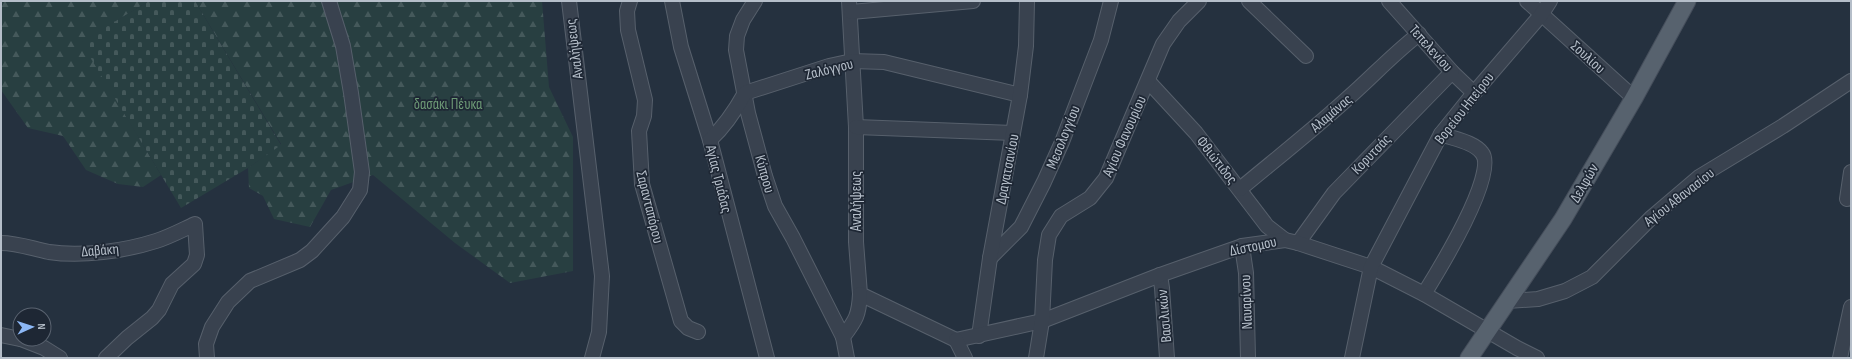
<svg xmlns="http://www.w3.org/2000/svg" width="1852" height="359" viewBox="0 0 1852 359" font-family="'Sofia Sans Condensed',sans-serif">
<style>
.forest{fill:url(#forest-firs)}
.cemetery{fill:url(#cemetery-stones)}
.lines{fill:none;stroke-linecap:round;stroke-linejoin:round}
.minor-casing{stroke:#57606c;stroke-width:16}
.major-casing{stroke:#454e5b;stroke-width:19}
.minor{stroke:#39424f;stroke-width:14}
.major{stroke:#57626e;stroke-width:17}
.labels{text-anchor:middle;stroke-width:3.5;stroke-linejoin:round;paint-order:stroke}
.street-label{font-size:15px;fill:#b5bec9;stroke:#1e2734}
.park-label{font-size:15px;fill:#6d9a76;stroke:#1e2734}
</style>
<defs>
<pattern id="forest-firs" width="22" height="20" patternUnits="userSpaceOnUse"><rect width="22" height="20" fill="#283f41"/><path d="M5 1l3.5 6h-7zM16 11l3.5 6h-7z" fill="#45595b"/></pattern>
<pattern id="cemetery-stones" width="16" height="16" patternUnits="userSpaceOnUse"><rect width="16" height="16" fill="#283f41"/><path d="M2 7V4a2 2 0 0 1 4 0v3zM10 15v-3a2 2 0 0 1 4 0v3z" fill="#45595b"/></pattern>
</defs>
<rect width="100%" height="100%" fill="#25313f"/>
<!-- forest -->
<g class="forest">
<path d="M1 1H149L82 42 161 175 143 187 118 184 86 170 63 136 28 128 1 90Z"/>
<path d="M195 1H542L549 87 573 137V271L510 283 455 243 373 175 331 190 310 227 274 219 263 196 249 188 248 168 281 144Z"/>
</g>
<!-- cemetery -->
<path class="cemetery" d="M149 1H195L281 145 248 168 181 208 81 42Z"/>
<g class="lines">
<defs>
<g id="minor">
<path d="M569 1 602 276 599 332 592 358"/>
<path d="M630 1 627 11 628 30 645 100 644 116 639 131 642 184 681 321 688 328 698 332"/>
<path d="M672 1 681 47 710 140 767 358"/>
<path d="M755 1 743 20 737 36 736 50 748 113 765 176 775 206 793 238 843 337"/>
<path d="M849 1 856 127V242L860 294 956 340"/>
<path d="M1249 1 1306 56"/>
<path d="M1389 1 1452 72 1474 93"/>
<path d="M1527 1 1634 98"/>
<path d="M851 12 973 1"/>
<path d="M1148 81 1196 133 1267 226 1285 240"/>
<path d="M856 127 1013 133"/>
<path d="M710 140C725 126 735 111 745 93L829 66 852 61 884 62 1020 95"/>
<path d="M1240 189C1276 159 1313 130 1348 98 1372 77 1393 54 1419 34"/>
<path d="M1847 199 1851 172"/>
<path d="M1 243C18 243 33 249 49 252 81 257 125 251 156 241 169 237 182 230 195 224L197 255 194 264 172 284 159 310 152 318 127 338 106 358"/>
<path d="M1298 243 1334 193 1452 72"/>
<path d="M1242 246 1246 273 1248 358"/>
<path d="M990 258 1021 227 1044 182 1062 142 1101 40 1111 1"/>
<path d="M1160 275 1162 288 1167 358"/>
<path d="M1424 294C1437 273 1499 173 1482 153 1474 142 1454 139 1441 134"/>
<path d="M1507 301 1538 299 1565 291 1592 277 1652 217 1699 177 1783 126 1851 81"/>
<path d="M1 335 20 339"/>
<path d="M979 336 990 258 1020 95 1026 46 1027 1"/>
<path d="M21 339 44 348 60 358"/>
<path d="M956 340 1042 321 1160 275 1242 246 1285 240 1298 243 1371 267 1424 294 1517 348 1537 358"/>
<path d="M956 340 965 358"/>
<path d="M207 358 206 344 212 327 228 302 250 281 300 260 312 251 343 217 360 190 362 172 351 93 343 46 329 1"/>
<path d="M847 358 843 337C856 320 859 315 860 294"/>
<path d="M1036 358 1042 321 1045 260 1049 235 1061 216 1090 198 1106 178 1163 44 1179 21 1199 1"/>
<path d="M1352 358 1371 267 1441 134 1474 93 1541 15 1550 1"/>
<path d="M1840 358 1851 307"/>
</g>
<path id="major" d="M1469 358 1563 219 1634 98 1687 1"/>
</defs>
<!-- minor casing -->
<use href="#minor" class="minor-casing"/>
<!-- major casing -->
<use href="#major" class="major-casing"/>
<!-- minor -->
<use href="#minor" class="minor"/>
<!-- major -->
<use href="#major" class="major"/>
</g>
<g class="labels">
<!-- street labels -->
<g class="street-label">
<text transform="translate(1431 48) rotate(48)" y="5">Τεπελενίου</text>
<text transform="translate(574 49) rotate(-97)" y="5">Αναλήψεως</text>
<text transform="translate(1588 57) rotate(42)" y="5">Σουλίου</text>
<text transform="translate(829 69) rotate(-14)" y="5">Ζαλόγγου</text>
<text transform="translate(1464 108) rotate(-52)" y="5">Βορείου Ηπείρου</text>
<text transform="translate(1331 113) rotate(-41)" y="5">Αλαμάνας</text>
<text transform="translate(1124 136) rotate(-66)" y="5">Αγίου Φανουρίου</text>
<text transform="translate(1063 137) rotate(-68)" y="5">Μεσολογγίου</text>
<text transform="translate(1371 154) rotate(-46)" y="5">Κορυτσάς</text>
<text transform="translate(1217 160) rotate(52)" y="5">Φθιώτιδος</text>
<text transform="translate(1007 169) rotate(-79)" y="5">Δραγατσανίου</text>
<text transform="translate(765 174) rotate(74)" y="5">Κύπρου</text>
<text transform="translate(719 179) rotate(76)" y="5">Αγίας Τριάδας</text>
<text transform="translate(1584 183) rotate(-60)" y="5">Δελφών</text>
<text transform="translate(1679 197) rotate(-38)" y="5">Αγίου Αθανασίου</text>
<text transform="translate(856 201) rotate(-90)" y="5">Αναλήψεως</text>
<text transform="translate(650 207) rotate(76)" y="5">Σαρανταπόρου</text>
<text transform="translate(1253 246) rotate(-12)" y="5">Δίστομου</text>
<text transform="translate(100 250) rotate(-5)" y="5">Δαβάκη</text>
<text transform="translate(1246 302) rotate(-92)" y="5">Ναυαρίνου</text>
<text transform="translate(1164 316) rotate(-95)" y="5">Βασιλικών</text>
</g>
<!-- park labels -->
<g class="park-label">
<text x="448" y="109">δασάκι Πέυκα</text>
</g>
</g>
<!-- border -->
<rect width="1852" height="359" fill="none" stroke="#b5bec9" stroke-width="4"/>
<!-- north arrow -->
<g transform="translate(32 327) rotate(87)"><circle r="19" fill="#1e2734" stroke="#5a6370"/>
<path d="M0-3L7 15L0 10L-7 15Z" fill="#8db8f6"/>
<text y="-6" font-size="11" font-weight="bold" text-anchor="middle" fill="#b5bec9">N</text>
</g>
</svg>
